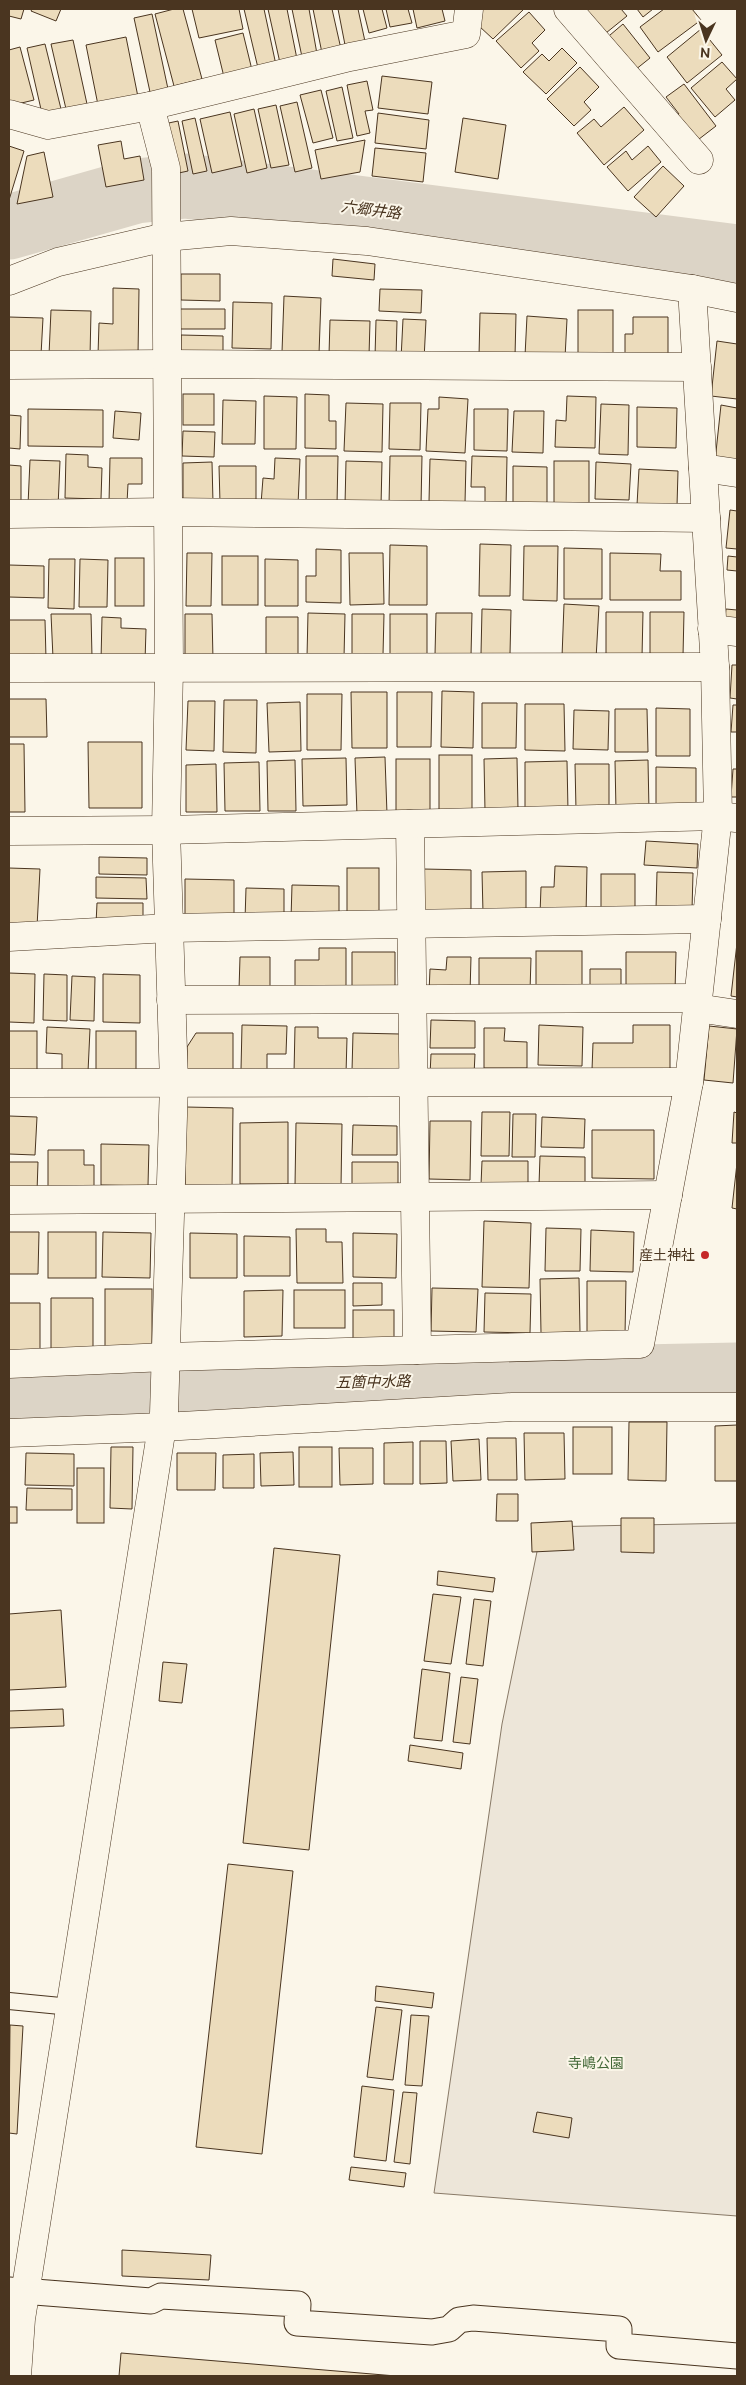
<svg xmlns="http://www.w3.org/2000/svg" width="746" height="2385" viewBox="0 0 746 2385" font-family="Ubuntu,'Noto Sans JP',sans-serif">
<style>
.green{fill:#ede6d9;stroke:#887966}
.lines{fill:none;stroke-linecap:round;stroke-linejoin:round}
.river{stroke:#dcd4c6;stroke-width:65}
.building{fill:#ecdcbc;stroke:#4a3520}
.service-casing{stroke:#4a3520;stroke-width:18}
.pedestrian-casing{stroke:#4a3520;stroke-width:27}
.minor-casing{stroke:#4a3520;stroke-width:29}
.service{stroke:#fbf6e9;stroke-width:16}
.pedestrian{stroke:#fbf6e9;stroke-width:25}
.minor{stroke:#fbf6e9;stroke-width:28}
.poi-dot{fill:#c62828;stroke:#fbf6e9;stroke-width:2}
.labels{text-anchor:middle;stroke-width:4;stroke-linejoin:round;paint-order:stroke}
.poi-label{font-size:14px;fill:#4a3520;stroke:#fbf6e9;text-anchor:end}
.park-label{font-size:14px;fill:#436837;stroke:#fbf6e9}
.water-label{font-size:15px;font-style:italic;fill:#4a3520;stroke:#fbf6e9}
</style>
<rect width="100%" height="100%" fill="#fbf6e9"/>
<!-- green -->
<path class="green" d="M737 1523V2216L434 2193 502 1724 542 1527Z"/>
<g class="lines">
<!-- river -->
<g class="river">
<path d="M9 227 136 191 186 186 737 257"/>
<path d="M9 1396 258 1385 737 1375"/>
</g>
</g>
<!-- building -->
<g class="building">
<path d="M9 9H24L21 19 9 16Z"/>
<path d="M32 9H61L56 21 31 11Z"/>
<path d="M174 9H183L202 79 174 86 155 14Z"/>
<path d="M192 9H239L243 29 199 38Z"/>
<path d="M244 9H264L276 65 258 68Z"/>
<path d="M268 9H287L297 59 280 63Z"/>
<path d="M292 9H309L317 54 302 57Z"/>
<path d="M313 9H332L341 49 322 53Z"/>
<path d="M338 9H358L366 46 346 50Z"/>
<path d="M363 9H382L387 28 369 33Z"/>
<path d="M386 9H408L412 23 390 27Z"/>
<path d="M413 9H442L445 21 417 28Z"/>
<path d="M482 9H524L493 39 479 26Z"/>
<path d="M585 9H621L627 16 601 37Z"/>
<path d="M637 9H653L643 17Z"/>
<path d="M664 9H692L701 20 658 52 640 27Z"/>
<path d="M529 12 545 30 532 43 539 51 521 68 496 41Z"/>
<path d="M152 14 168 89 150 92 134 18Z"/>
<path d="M623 24 650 58 630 74 603 41Z"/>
<path d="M701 29 722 55 687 83 667 57Z"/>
<path d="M243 33 252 70 224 77 215 40Z"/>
<path d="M126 37 138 97 98 105 86 45Z"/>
<path d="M73 40 87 104 66 109 51 44Z"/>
<path d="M45 44 62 113 43 118 27 48Z"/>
<path d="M20 47 34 100 9 106V50Z"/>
<path d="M562 48 577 63 546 94 523 72 542 54 549 61Z"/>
<path d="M722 62 737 79 726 89 735 100 715 117 691 88Z"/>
<path d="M580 67 599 87 584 102 591 110 574 126 547 99Z"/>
<path d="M382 76 432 82 428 114 378 108Z"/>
<path d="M367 81 373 110 365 111 370 133 357 136 347 85Z"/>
<path d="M684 84 716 126 690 146 671 120 679 114 666 97Z"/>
<path d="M342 87 353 138 337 141 326 91Z"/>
<path d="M321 90 333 138 313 143 300 95Z"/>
<path d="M297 102 312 168 295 172 280 106Z"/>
<path d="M276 105 289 165 271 168 258 109Z"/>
<path d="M624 107 644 130 604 165 577 133 594 119 601 127Z"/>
<path d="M254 109 267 168 247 173 234 114Z"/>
<path d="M230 112 242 166 212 173 200 119Z"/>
<path d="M378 113 429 120 426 149 375 143Z"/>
<path d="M195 118 207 171 193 174 182 121Z"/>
<path d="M463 118 506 125 498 179 455 172Z"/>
<path d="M178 121 188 171 174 174 164 124Z"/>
<path d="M365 140 360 172 321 179 315 150Z"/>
<path d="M121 141 124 159 140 156 144 180 106 187 98 145Z"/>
<path d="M9 146 24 151 9 200Z"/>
<path d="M648 146 661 162 628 191 607 167 626 151 632 160Z"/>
<path d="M375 148 426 153 423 182 372 176Z"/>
<path d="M44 152 53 197 17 204 27 156Z"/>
<path d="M663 166 684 186 656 217 634 197Z"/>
<path d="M333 259 375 264 374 280 332 276Z"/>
<path d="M181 274H220V301L181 300Z"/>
<path d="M113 288 139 289 138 356 98 355 99 323 113 324Z"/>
<path d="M380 289 422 290 421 313 379 311Z"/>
<path d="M284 296 321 298 319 354 282 352Z"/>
<path d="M233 302 272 303 271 349 232 348Z"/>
<path d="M178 309H225V329H179Z"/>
<path d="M51 310 91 311 90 357 49 355Z"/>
<rect x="578" y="310" width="35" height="46"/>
<path d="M480 313 516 314 515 357 479 356Z"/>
<path d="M527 316 567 319 565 358 525 356Z"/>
<path d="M9 317 43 318 41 355 9 354Z"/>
<path d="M633 317H668V360L625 359V334H633Z"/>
<path d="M403 319 426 320 424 360 401 359Z"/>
<path d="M330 320 370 321 369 356 329 355Z"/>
<path d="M376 320 397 321 396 358 375 357Z"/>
<path d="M181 335 223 336V354L181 353Z"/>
<path d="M717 341 737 344V399L711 396Z"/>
<rect x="183" y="394" width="31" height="31"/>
<path d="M305 394 329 395V421H336V449L305 448Z"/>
<path d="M264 396 297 397 296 449H264Z"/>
<path d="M567 396 596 397 595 448 555 447 556 420 566 421Z"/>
<path d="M439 397 468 399 465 453 426 451 428 409H439Z"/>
<path d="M223 400 256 401 255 444H222Z"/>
<path d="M346 403 383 404 382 452 344 451Z"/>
<path d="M390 403H421L420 450 389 449Z"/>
<path d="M601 404 629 405 628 455 599 454Z"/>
<path d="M721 405 737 408V464L715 461Z"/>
<path d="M637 407 677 408 676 448 637 447Z"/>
<path d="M28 409 103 410V447L28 446Z"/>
<path d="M474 409H508L507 451 474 450Z"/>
<path d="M115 411 141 413 139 440 113 438Z"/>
<path d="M514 411H544L543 453 512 452Z"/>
<path d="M9 415 21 416 20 449 9 448Z"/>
<path d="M183 431 215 432 214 457 182 456Z"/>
<path d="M66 454 88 455V467L102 468 101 499 65 498Z"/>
<path d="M306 456H338L337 505H306Z"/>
<path d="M390 456H422L421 506 389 505Z"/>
<path d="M472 456 507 457 506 509 485 508V487H471Z"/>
<path d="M110 458H142V484H128L127 503H109Z"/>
<path d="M275 458 300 459 298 505 261 504 263 478 274 479Z"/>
<path d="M430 459 466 461 465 503 429 502Z"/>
<path d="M30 460 60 461 58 507 28 505Z"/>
<path d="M346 461 382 462 381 506 345 505Z"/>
<rect x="554" y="461" width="35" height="42"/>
<path d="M212 462 213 503 183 504V463Z"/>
<path d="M596 462 631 464 629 500 595 499Z"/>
<path d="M9 465 21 466V508H9Z"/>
<path d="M219 466H256V503H220Z"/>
<path d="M513 466 547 467V504L513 503Z"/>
<path d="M639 469 678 471 677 506 637 505Z"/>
<path d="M730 510 737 511V549L726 548Z"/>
<path d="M480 544 511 545 510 596H479Z"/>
<path d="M390 545 427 546V605H389Z"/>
<path d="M524 546H558L557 601 523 600Z"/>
<path d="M564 548 602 549V599H564Z"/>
<path d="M316 549 341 550V603L306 602V576H316Z"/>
<path d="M187 553H212L211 606H186Z"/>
<path d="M349 553H383L384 604 350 605Z"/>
<path d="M610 553 661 554 660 571H681V600H610Z"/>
<rect x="222" y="556" width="36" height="49"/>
<path d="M728 556 737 557V571L727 570Z"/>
<rect x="115" y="558" width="29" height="48"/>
<path d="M49 559H75L74 609 48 608Z"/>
<path d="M80 559 108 560 107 607H79Z"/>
<path d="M265 559 298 560V606H265Z"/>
<path d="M9 565 44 566V598L9 597Z"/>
<path d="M564 604 599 606 596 659 562 657Z"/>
<path d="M482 609 511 610 510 654H481Z"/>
<path d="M726 609 737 610V626L724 625Z"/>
<path d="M606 612H643L642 657 606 656Z"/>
<path d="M650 612H684L683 656 650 655Z"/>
<path d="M308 613 345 614 344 658 307 657Z"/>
<path d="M436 613H472L471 656 435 655Z"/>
<path d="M51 614H91L92 657 53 658Z"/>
<path d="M185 614H212L213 660 185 661Z"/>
<path d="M352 614H384L383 655H352Z"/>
<rect x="390" y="614" width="37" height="44"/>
<path d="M102 617 121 618V628L146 629 145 662 101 661Z"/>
<path d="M266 617H298V656L266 657Z"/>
<path d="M9 620H45L46 659 9 660Z"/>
<path d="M732 665H737V699L730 698Z"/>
<path d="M442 691 474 692 473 748 441 747Z"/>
<path d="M351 692H387V748H352Z"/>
<path d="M397 692H432L431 747H397Z"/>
<path d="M307 694H342L341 750H307Z"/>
<path d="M9 699H46L47 737H9Z"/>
<path d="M224 700H257L256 753 223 752Z"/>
<path d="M188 701H215L214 751 186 750Z"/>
<path d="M300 702 301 751 269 752 267 703Z"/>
<path d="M482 703H517L516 748H482Z"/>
<path d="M525 704H564L565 751 525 750Z"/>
<path d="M733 705H737V732H731Z"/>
<path d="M656 708 690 709V756H656Z"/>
<path d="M615 709H647L648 752H615Z"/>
<path d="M574 710 609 711 608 750 573 749Z"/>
<path d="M88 742H142V808H89Z"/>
<path d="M9 744H24L25 812H9Z"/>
<rect x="439" y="755" width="33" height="56"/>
<path d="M385 757 387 814 357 815 355 758Z"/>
<path d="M346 758 347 805 303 806 302 759Z"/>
<path d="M517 758 518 810 485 811 484 759Z"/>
<rect x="396" y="759" width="34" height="56"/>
<path d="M295 760 296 811H268L267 761Z"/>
<path d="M648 760 649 811H616L615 761Z"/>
<path d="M567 761 568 811 525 812V762Z"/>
<path d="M259 762 260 811H225L224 763Z"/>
<path d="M216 764 217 812H186V765Z"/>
<path d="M575 764H609V810H576Z"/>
<path d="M656 767 696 768V809H656Z"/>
<path d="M733 769H737V797H731Z"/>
<path d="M646 841 698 844 697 868 644 865Z"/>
<path d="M99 857 147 858V875L99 874Z"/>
<path d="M555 866 587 867 586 915 540 914 541 887H554Z"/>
<path d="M9 868 40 869 37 927 9 926Z"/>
<rect x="347" y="868" width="32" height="48"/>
<path d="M423 869 471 870V912H423Z"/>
<path d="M526 871V913H483L482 872Z"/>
<path d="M657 872 693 873 692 910 656 909Z"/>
<rect x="601" y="874" width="34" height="37"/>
<path d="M96 877 146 878 147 899 96 898Z"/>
<path d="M185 879 234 880V919H185Z"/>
<path d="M292 885 339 886V920L291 919Z"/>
<path d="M246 888 284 889V920H245Z"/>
<path d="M97 903H143V924H96Z"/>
<path d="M737 943V997L731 996Z"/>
<path d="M319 948H346V993H295V960H319Z"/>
<rect x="536" y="951" width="46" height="40"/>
<path d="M352 952H395V992L352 993Z"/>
<path d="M626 952H676L675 992 626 991Z"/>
<path d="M240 957H270V991L239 990Z"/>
<path d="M447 957H471L470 993H429L430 969 446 970Z"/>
<path d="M479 958H531L530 991H479Z"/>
<path d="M590 969H621V990L590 991Z"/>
<path d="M9 973 35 974 34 1023 9 1022Z"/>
<path d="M44 974 67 975V1021L43 1020Z"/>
<path d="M103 974 140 975V1023L103 1022Z"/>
<path d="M72 976 95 977 94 1021 70 1020Z"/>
<path d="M431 1020 475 1021V1048H430Z"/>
<path d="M242 1025 287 1026 286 1054H267V1070H241Z"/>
<path d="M539 1025 583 1027 582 1066 538 1065Z"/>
<path d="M633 1025H670V1071L592 1070 593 1043H633Z"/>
<path d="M709 1026 737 1029 733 1083 704 1080Z"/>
<path d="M47 1027 90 1029 88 1072 62 1071V1054L46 1053Z"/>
<path d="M295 1027H318V1038H347L346 1074 294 1073Z"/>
<path d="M484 1028H505L504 1041 527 1042V1068H484Z"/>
<rect x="9" y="1031" width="28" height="43"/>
<rect x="96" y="1031" width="40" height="41"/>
<path d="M196 1033H233V1070H187V1047Z"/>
<path d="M353 1033 400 1034V1071H352Z"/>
<path d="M431 1054H475L474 1075H430Z"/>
<path d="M186 1107 233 1108 232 1189 185 1188Z"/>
<path d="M482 1112H510L509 1156H481Z"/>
<path d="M734 1112 737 1113V1143H732Z"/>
<path d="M513 1114H536L535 1157H512Z"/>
<path d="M9 1116 37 1117 35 1155 9 1154Z"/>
<path d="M542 1117 585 1119 584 1148 541 1147Z"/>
<path d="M430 1121H471L470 1180 429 1179Z"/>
<path d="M288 1122V1184H240V1123Z"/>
<path d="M296 1123 342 1124 341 1187 295 1186Z"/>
<path d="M353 1125 397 1126V1155H352Z"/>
<path d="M592 1130H654V1179L592 1178Z"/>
<path d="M101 1144 149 1145 148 1186 101 1185Z"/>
<path d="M48 1150H84V1165H94V1188H48Z"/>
<path d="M540 1156 585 1157V1185H539Z"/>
<path d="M482 1161H528V1187L481 1185Z"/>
<path d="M9 1162H38L37 1192H9Z"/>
<path d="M352 1162H398V1189L352 1188Z"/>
<path d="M737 1163V1209L732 1208Z"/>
<path d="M484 1221 531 1223 529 1288 482 1287Z"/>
<path d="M546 1228 581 1229 580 1271H545Z"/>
<path d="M296 1229H326V1242H342L343 1283H297Z"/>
<path d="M591 1230 634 1232 633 1272 590 1271Z"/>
<path d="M9 1232H39L38 1274H9Z"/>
<rect x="48" y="1232" width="48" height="46"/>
<path d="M103 1232 151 1233 150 1278 102 1277Z"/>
<path d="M190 1233 237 1234V1278H190Z"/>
<path d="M353 1233 397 1234 396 1278 353 1277Z"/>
<path d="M244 1236 290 1237V1276H244Z"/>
<path d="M579 1278 580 1332 541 1333 540 1279Z"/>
<path d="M587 1281H626L625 1335H587Z"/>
<path d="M353 1283H382V1305L353 1306Z"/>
<path d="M432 1288 478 1289 476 1332 431 1331Z"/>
<rect x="105" y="1289" width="47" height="61"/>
<path d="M283 1290 282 1336 244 1337V1291Z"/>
<rect x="294" y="1290" width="51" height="38"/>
<path d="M485 1293 531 1294 530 1333 484 1332Z"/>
<path d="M51 1298H93V1353L51 1352Z"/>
<path d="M9 1303H40V1354L9 1355Z"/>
<rect x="353" y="1310" width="41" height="32"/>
<path d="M629 1422H667L666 1481 628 1480Z"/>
<path d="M737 1425V1481H715V1426Z"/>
<rect x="573" y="1427" width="39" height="47"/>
<path d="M524 1433H564L565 1479 525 1480Z"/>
<path d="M487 1438H516L517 1480H488Z"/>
<path d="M479 1439 481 1480 453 1481 451 1441Z"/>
<path d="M420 1441H446L447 1483 420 1484Z"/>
<path d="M413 1442V1484H384V1443Z"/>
<path d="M111 1447H133L132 1509 110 1508Z"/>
<rect x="299" y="1447" width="33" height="40"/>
<path d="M339 1448H373V1484L340 1485Z"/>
<path d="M293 1452 294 1485 261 1486 260 1453Z"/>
<path d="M26 1453 74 1454V1486L25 1485Z"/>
<path d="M177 1453H216L215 1490H177Z"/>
<path d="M254 1454V1488H223V1455Z"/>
<rect x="77" y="1468" width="27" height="55"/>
<path d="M27 1488 72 1489V1510H26Z"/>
<path d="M497 1494H518V1521H496Z"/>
<rect x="9" y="1507" width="8" height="16"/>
<path d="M621 1518H654V1553L621 1552Z"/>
<path d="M572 1521 574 1550 532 1552 531 1523Z"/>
<path d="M274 1548 340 1555 309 1850 243 1843Z"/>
<path d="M438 1571 495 1578 493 1592 437 1585Z"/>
<path d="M433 1594 461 1597 451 1664 424 1661Z"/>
<path d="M474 1599 491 1601 483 1666 466 1664Z"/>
<path d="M61 1610 66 1687 9 1690V1614Z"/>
<path d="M163 1662 187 1664 182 1703 159 1701Z"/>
<path d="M422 1669 450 1673 442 1741 414 1738Z"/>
<path d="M461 1677 478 1679 470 1744 453 1742Z"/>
<path d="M63 1709 64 1726 9 1728V1711Z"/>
<path d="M410 1745 463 1753 461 1769 408 1761Z"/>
<path d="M228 1864 293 1871 262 2154 196 2147Z"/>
<path d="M376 1986 434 1993 432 2008 375 2001Z"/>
<path d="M376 2007 402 2010 393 2080 367 2077Z"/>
<path d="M411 2015 429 2016 422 2086 405 2085Z"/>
<path d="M10 2025 23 2026 17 2134 9 2133Z"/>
<path d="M362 2086 394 2090 386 2161 354 2157Z"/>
<path d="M403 2092 417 2093 410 2164 394 2162Z"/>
<path d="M537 2112 572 2118 569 2138 533 2132Z"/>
<path d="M351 2167 406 2173 404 2187 349 2180Z"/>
<path d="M122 2250 211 2255 209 2280 122 2276Z"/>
<path d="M121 2353 396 2376H119Z"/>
</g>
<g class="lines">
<defs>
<path id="service" d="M9 2001 71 2007"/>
<path id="pedestrian" d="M9 2290 151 2301 161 2296 298 2304 297 2323 432 2332 449 2329 459 2320 473 2318 619 2329V2346L737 2356"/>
<g id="minor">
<path d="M568 9 699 160"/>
<path d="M9 114 48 125 150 106"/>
<path d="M9 281 58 262 166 237 231 231 367 241 692 289 737 298"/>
<path d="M9 365 167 364 697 367"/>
<path d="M703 468 737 473"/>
<path d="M9 514 168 512 706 518"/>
<path d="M712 629 737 632"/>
<path d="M9 668 715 667"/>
<path d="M410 824 417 1350"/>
<path d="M9 831 166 830 718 816 736 818"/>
<path d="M9 937 169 928 707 919"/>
<path d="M171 1000 698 998"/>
<path d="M697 1008 737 1014"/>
<path d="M9 1083 689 1082"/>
<path d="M9 1200 668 1195"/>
<path d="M9 1364 166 1357 640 1344 689 1082 718 816 715 667 692 289"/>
<path d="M9 1433 163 1427 512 1407H737"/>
<path d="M17 2376 21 2319 164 1414 174 1083 166 830 169 667 166 168 150 106 350 57 466 34 469 9"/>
</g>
</defs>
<!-- service casing -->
<use href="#service" class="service-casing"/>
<!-- pedestrian casing -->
<use href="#pedestrian" class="pedestrian-casing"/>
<!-- minor casing -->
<use href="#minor" class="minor-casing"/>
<!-- service -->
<use href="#service" class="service"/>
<!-- pedestrian -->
<use href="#pedestrian" class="pedestrian"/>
<!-- minor -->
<use href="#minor" class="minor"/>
</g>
<!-- markers -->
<circle class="poi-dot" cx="705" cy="1255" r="5"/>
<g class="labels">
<!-- poi labels -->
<g class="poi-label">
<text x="695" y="1260">産土神社</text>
</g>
<!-- park labels -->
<g class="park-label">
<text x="596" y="2068">寺嶋公園</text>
</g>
<!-- water labels -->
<g class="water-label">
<text transform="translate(371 210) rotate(7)" y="5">六郷井路</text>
<text transform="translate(373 1382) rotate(-1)" y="5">五箇中水路</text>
</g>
</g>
<!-- border -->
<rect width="746" height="2385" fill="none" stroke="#4a3520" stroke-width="20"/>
<!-- north arrow -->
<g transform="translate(706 40) rotate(184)" stroke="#fbf6e9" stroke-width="4" paint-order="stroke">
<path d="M0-4L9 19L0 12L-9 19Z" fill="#4a3520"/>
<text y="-8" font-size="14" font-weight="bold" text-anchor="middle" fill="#4a3520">N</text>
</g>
</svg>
